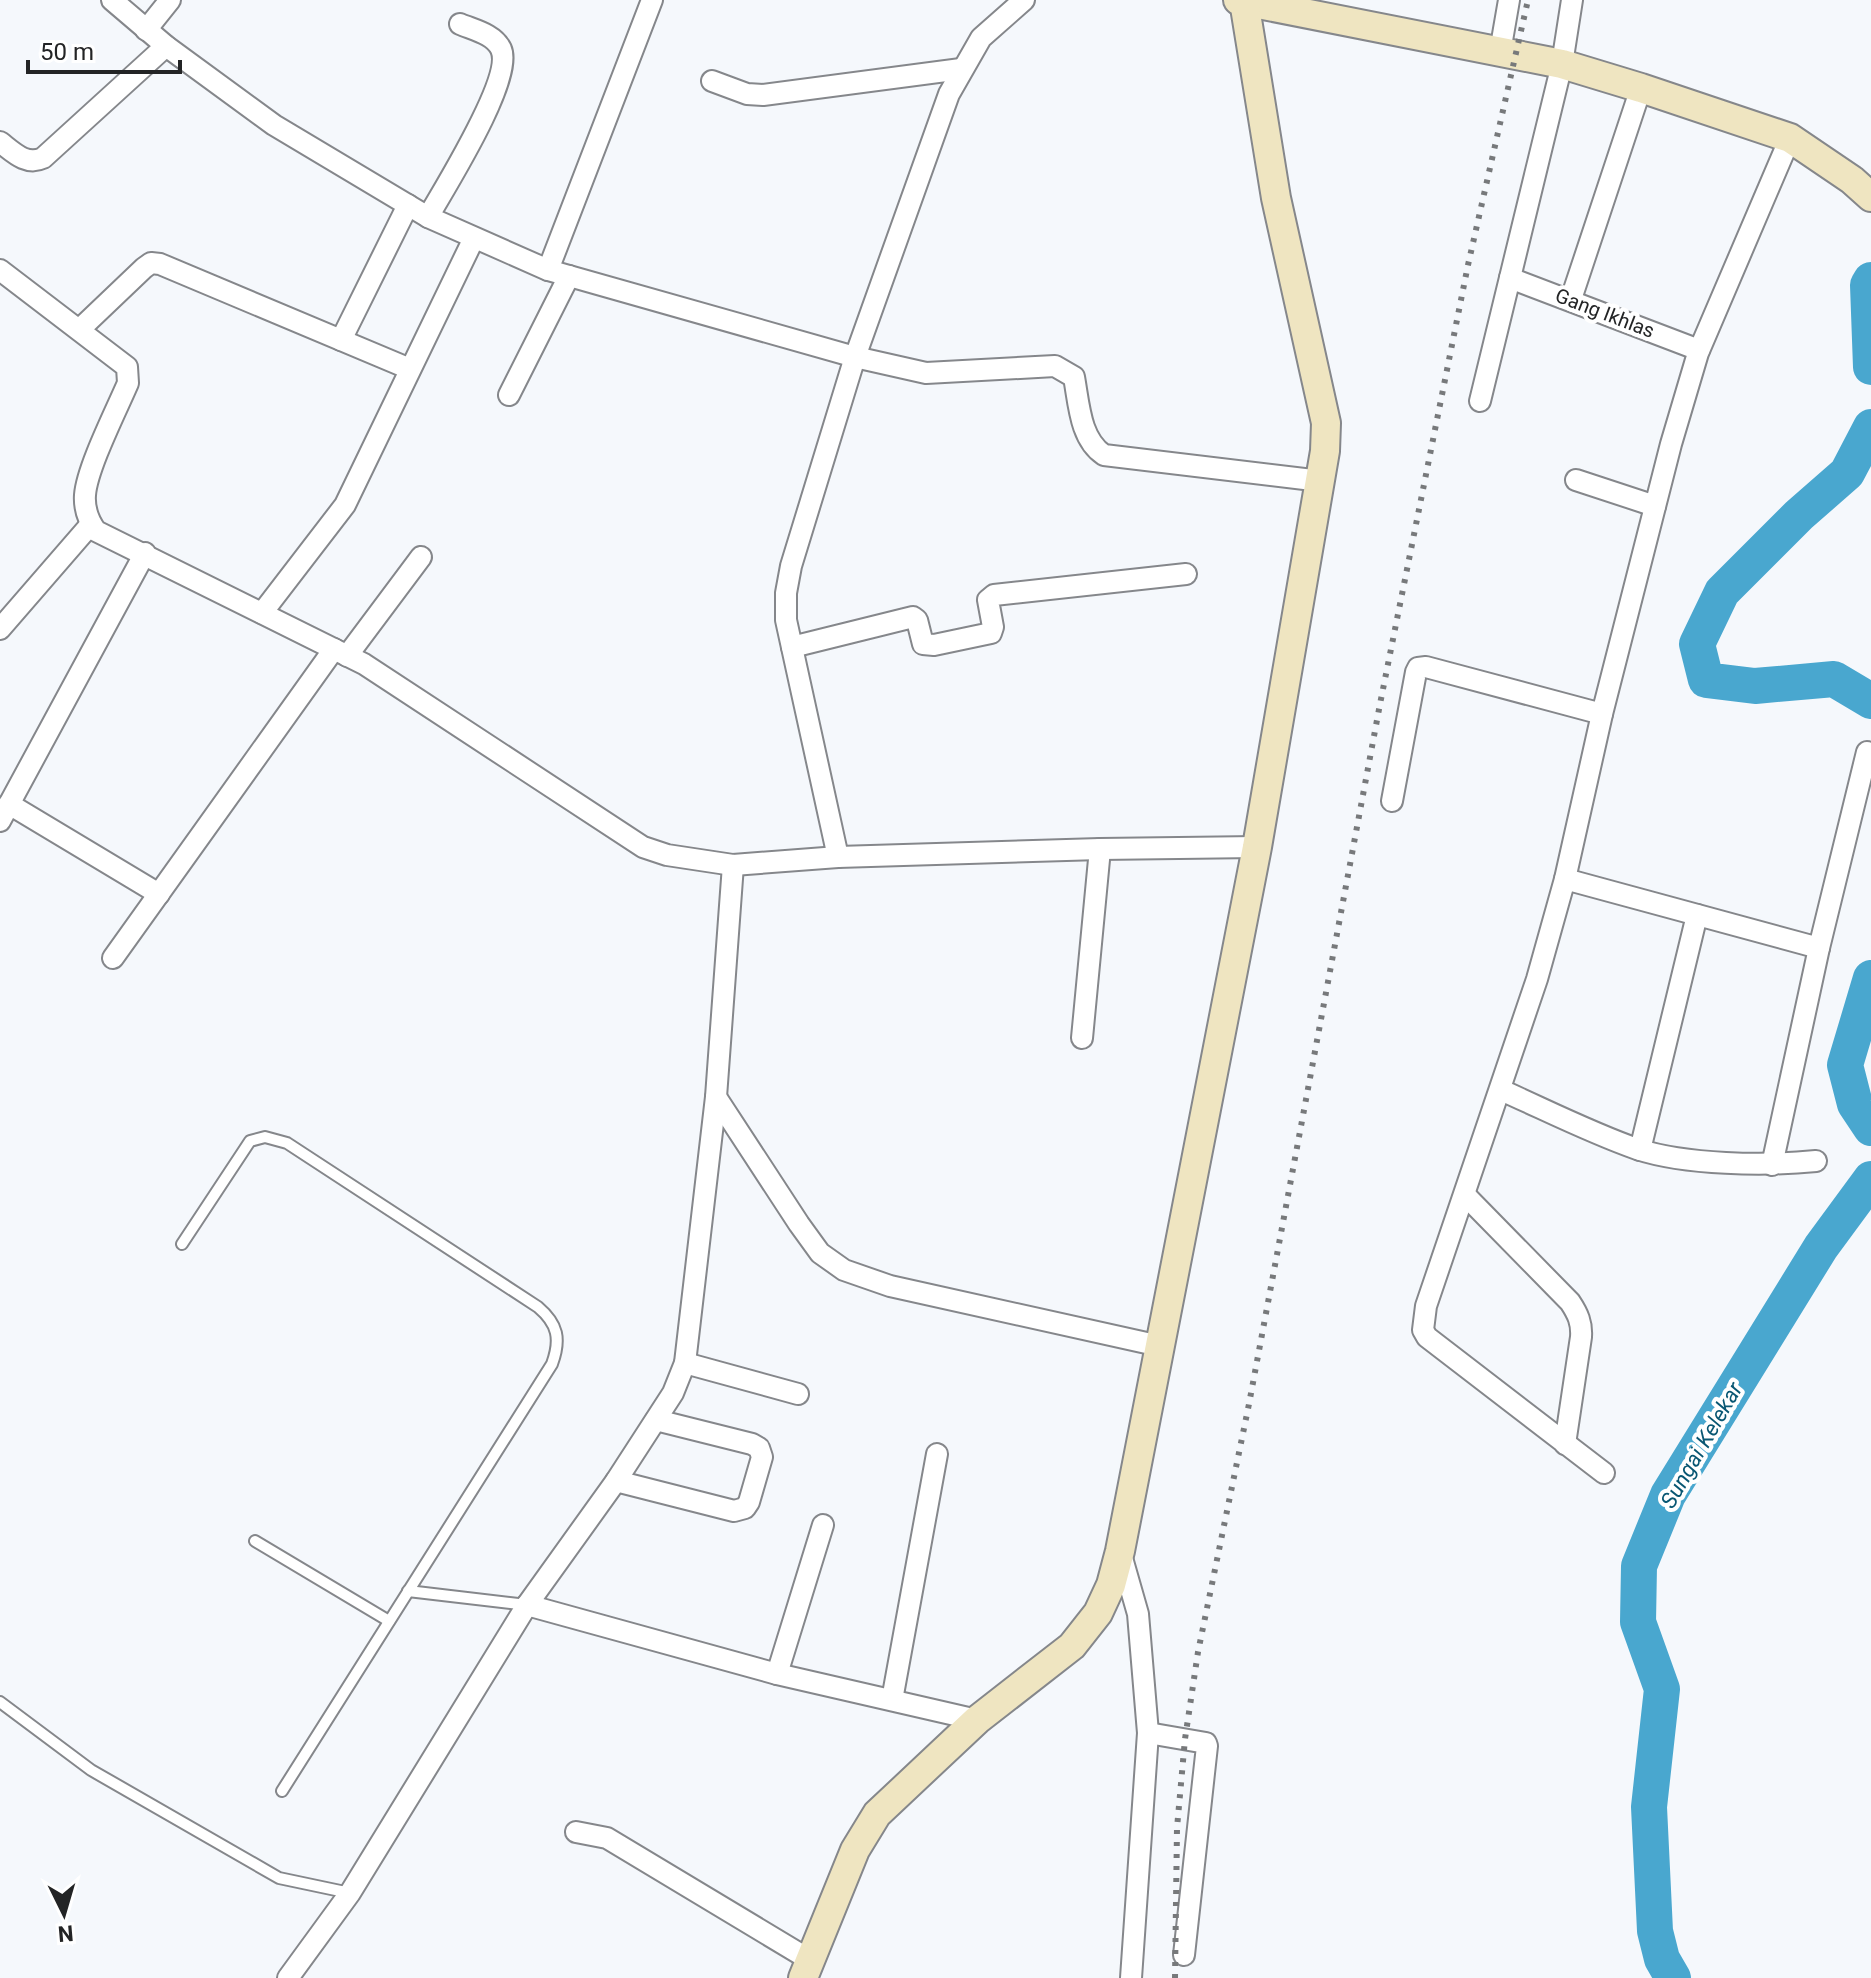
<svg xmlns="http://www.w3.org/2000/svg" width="1871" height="1978" viewBox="0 0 1871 1978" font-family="Roboto,sans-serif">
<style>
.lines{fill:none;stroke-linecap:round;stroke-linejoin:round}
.river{stroke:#49a7cf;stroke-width:36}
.lane-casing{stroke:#85878b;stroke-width:14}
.street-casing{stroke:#85878b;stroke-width:24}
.secondary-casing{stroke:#85878b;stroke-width:32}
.lane{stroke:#fff;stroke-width:10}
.street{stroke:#fff;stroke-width:20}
.secondary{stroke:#efe5c1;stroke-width:28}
.rail{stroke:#77797b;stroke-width:6;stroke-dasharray:4 8;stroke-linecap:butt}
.labels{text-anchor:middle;stroke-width:8;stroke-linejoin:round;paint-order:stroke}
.street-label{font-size:20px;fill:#232425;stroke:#fff}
.water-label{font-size:22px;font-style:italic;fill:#095773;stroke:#fff}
</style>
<rect width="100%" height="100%" fill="#f5f8fc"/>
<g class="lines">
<!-- river -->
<g class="river">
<path d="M1871 280 1868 285 1871 367"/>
<path d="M1871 427 1847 473 1799 515 1722 592 1697 644 1706 680 1755 686 1834 679 1871 701"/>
<path d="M1871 978 1845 1065 1855 1104 1871 1128"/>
<path d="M1673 1978 1662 1959 1655 1931 1649 1807 1662 1689 1638 1622 1639 1566 1668 1495 1821 1247 1871 1179"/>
</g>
<defs>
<g id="lane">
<path d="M182 1244 250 1141 265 1137 287 1143 538 1307C558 1324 561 1339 552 1364L282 1791"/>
<path d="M255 1541 389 1621"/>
<path d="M408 1591 527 1605"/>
<path d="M0 1702 91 1770 279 1878 350 1893"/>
</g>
<g id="street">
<path d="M112 0 166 46 274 125 428 217 548 270 855 357 926 373 1055 366 1074 377C1079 404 1080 439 1104 455L1321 481"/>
<path d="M146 30 170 0"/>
<path d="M1500 52 1509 0"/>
<path d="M712 81 747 94 763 95 961 69"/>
<path d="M0 142C13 152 26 166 43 158L166 46"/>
<path d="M428 217C445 187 514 78 501 49 494 34 474 30 460 24"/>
<path d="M0 270 127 367 128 383C116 411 87 468 85 495 84 509 88 520 96 531L364 664 643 847 667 855 733 865 838 857 1100 849 1257 847"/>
<path d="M548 270 652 0"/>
<path d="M1510 278 1699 350"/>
<path d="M1571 299 1641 88"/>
<path d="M80 329 144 268 151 263 160 264 410 369"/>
<path d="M341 340 408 205"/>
<path d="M509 395 569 276"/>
<path d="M1480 401 1562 64 1572 0"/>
<path d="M1576 480 1655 506"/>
<path d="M262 613 345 505 474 238"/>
<path d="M0 629 91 524"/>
<path d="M792 647 913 617 917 620 923 644 934 645 991 633 993 627 988 600 994 595 1186 574"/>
<path d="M347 656 421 557"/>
<path d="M1392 801 1416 672 1418 668 1426 667 1602 714"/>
<path d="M9 804 159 894"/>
<path d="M0 821 145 553"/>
<path d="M838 857 786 620V593L791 566 855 357 949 94 981 38 1024 0"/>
<path d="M1565 879 1819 948"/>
<path d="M113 958 334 649"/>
<path d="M1082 1038 1100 849"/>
<path d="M1501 1090C1546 1110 1591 1133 1637 1149 1686 1165 1765 1166 1816 1161"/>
<path d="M716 1097 799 1224 820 1253 844 1270 890 1286 1160 1346"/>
<path d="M1640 1150 1697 915"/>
<path d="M1772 1165 1819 948 1867 752"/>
<path d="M1466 1196 1570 1302C1578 1314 1582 1323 1581 1337L1565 1444"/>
<path d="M685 1363 798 1394"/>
<path d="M1604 1473 1427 1337 1423 1330 1426 1306 1537 979 1565 879 1602 714 1671 444 1698 353 1790 138"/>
<path d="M616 1481 734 1511 745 1508 749 1502 762 1457 759 1448 752 1444 656 1420"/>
<path d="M1120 1551 1138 1614 1148 1733 1131 1978"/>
<path d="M527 1605 777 1674 977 1720"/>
<path d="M777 1674 823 1525"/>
<path d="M892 1700 937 1454"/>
<path d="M1148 1733 1206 1743 1207 1746 1184 1955"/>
<path d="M576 1832 607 1838 810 1960"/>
<path d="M288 1978 350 1893 527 1605 616 1481 673 1393 685 1363 716 1097 733 865"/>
</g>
<g id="secondary">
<path d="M1238 0 1562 64 1641 88 1790 138 1852 180 1871 197"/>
<path d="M803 1978 855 1850 877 1814 977 1720 1072 1646 1098 1613 1111 1585 1120 1551 1257 847 1325 451 1326 423 1276 198 1244 1"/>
</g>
</defs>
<!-- lane casing -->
<use href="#lane" class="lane-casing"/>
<!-- street casing -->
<use href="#street" class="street-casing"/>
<!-- secondary casing -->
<use href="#secondary" class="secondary-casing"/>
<!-- lane -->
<use href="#lane" class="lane"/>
<!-- street -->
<use href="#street" class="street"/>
<!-- secondary -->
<use href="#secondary" class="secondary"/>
<!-- rail -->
<path class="rail" d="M1175 1978 1177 1828 1185 1739 1198 1652 1249 1404 1380 704 1468 265 1528 0"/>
</g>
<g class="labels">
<!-- street labels -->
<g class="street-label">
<text transform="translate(1605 313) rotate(21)" y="7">Gang Ikhlas</text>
</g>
<!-- water labels -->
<g class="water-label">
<text transform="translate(1701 1445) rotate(-60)" y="8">Sungai Kelekar</text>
</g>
</g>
<!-- north arrow -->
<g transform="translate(64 1914) rotate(175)" stroke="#ffffff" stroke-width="6" paint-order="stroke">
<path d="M0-6L14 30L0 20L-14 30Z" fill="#232425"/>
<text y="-12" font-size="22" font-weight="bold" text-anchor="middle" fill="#232425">N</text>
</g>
<!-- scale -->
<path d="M28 60v12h152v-12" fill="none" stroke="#232425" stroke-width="4"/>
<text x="40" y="60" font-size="24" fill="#232425" stroke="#ffffff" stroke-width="6" paint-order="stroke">50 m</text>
</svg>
